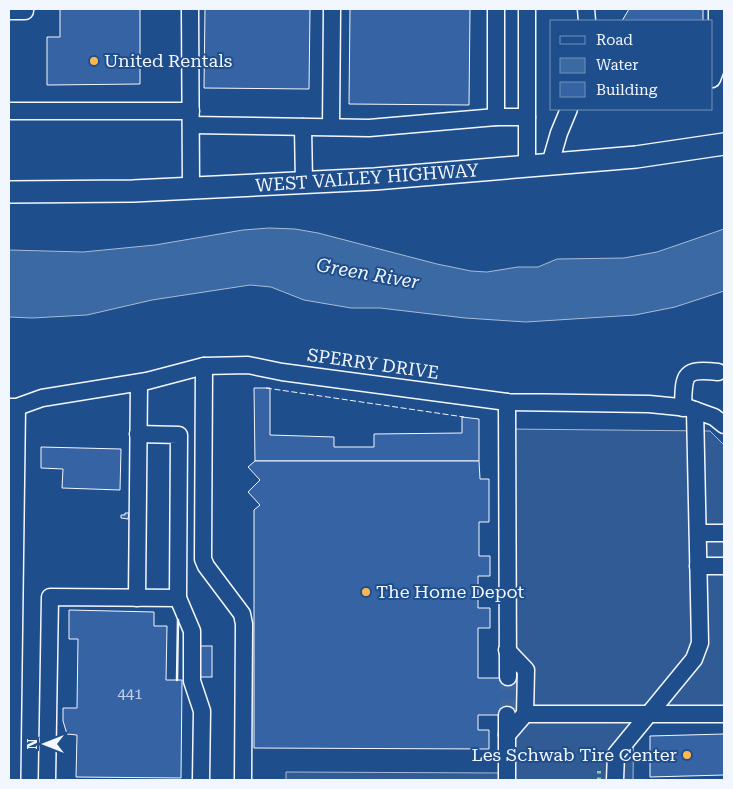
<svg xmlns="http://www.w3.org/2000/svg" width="733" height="789" viewBox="0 0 733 789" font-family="'Roboto Serif',serif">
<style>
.parking{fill:#305b95;stroke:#a8bbd7}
.water{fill:#3b69a3;stroke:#a8bbd7}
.building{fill:#3563a3;stroke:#f2f6ff}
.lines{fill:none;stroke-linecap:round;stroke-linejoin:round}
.minor-tunnel{stroke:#3f679d;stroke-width:16;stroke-dasharray:16 8;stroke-linecap:butt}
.minor-casing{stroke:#f2f6ff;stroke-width:19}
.major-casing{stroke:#f2f6ff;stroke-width:24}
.minor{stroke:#1f4e8c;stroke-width:16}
.major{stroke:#1f4e8c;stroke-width:21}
.hedge{stroke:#97c8a6;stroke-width:4;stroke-dasharray:2.5 4;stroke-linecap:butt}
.fence{stroke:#f2f6ff;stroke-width:1;stroke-dasharray:6 2.5;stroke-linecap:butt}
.wall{stroke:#f2f6ff;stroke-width:2.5}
.poi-dot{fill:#ffb74d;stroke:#1f4e8c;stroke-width:2}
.labels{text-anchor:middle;stroke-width:4;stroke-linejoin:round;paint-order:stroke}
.number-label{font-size:15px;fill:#c3d1e8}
.poi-label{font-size:18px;fill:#f2f6ff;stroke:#1f4e8c;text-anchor:start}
.street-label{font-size:18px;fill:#f2f6ff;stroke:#1f4e8c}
.water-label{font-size:19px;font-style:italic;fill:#f2f6ff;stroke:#1f4e8c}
</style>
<rect width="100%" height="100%" fill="#1f4e8c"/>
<!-- parking -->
<path class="parking" d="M507 429 710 431 724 445V707L634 706 633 780H286V772L503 773Z"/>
<!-- water -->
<path class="water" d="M269 228 295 229 318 233 437 264 471 271 487 272 518 267H538L557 259 624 258 657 252 724 229V291L675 307 635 315 526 322 465 318 380 308H351L304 300 271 287 250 285 152 300 87 315 32 318 9 317V250L83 252 155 245 243 230Z"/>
<!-- building -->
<g class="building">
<path d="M60 9H140V84L47 85V37H60Z"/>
<path d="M205 9H310L309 89 204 88Z"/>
<path d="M350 9H470L469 105 349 104Z"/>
<path d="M629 9H703V21H622Z"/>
<path d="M254 388H270V435L334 437V447H374V434L462 433V417L479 419V461H255Z"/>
<path d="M41 447 121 449 120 490 62 488 63 469 41 468Z"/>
<path d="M255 461H479L480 479H489V522H479V556H490V576H478V608H490V628H478V678H519V715H478V730H489V749L254 748V510L260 505 248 492 260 480 248 467Z"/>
<path d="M125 513H129L128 519 121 518V515H125Z"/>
<path d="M69 610 154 612V626H167L166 680H182L181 778 76 777 77 735 67 734 63 721V708H77L78 639H69Z"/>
<rect x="200" y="646" width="12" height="31"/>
<path d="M724 734V775L650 777V736Z"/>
</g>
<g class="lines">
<!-- minor-tunnel -->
<path class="minor-tunnel" d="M507 715 508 677"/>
<defs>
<g id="minor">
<path d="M190 9 191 188"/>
<path d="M586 9 587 21"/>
<path d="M9 11H25V9"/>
<path d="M712 79 717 66V9"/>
<path d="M9 111H191"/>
<path d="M496 117V9"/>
<path d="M191 125 369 128 496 117H527"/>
<path d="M303 127 304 183"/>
<path d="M331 127 332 9"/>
<path d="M550 164 559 133 569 109"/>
<path d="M527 166V9"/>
<path d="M204 366 203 559 206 566 242 614 244 624 243 780"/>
<path d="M507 402 508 677"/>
<path d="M9 407H17L42 398 147 381 204 366 248 365 282 372 507 402 649 404 689 408 714 417 724 425"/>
<path d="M683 408C684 375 682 368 718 372"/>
<path d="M138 434 179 435 178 598 192 631V681L202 711 201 780"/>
<path d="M698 533H724"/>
<path d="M698 566H724"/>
<path d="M137 598 139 383"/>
<path d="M507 650 526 670 525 714 507 735"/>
<path d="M525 714H724"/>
<path d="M507 715V780"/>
<path d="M12 780 17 407"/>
<path d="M47 780 50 597 178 598"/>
<path d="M615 780 616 754 694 659 700 643 695 410"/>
</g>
<path id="major" d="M9 192 133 191 375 179 636 157 724 144"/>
</defs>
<!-- minor casing -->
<use href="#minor" class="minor-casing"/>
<!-- major casing -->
<use href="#major" class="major-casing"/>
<!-- minor -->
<use href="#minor" class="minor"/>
<!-- major -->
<use href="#major" class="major"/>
<!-- hedge -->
<path class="hedge" d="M599 771V779"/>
<!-- fence -->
<path class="fence" d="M266 388 464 417"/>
<!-- wall -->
<path class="wall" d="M177 680 178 620"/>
</g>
<!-- markers -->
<g class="poi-dot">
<circle cx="94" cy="61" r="5"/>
<circle cx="366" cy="592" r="5"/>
<circle cx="687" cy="755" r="5"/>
</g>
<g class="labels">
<!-- number labels -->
<g class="number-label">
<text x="130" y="699">441</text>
</g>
<!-- poi labels -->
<g class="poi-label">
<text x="104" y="67">United Rentals</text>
<text x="376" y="598">The Home Depot</text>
<text x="677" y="761" text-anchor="end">Les Schwab Tire Center</text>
</g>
<!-- street labels -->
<g class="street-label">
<text transform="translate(367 178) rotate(-4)" y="6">WEST VALLEY HIGHWAY</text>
<text transform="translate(373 364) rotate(8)" y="6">SPERRY DRIVE</text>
</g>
<!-- water labels -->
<g class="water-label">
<text transform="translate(368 273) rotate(10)" y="7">Green River</text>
</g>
</g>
<!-- border -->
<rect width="733" height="789" fill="none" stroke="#f2f6ff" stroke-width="20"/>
<!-- legend -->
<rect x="550" y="20" width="162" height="90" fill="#1f4e8c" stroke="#7391ba"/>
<rect x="560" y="36" width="25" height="8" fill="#1f4e8c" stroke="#7391ba"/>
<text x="596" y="45" font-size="15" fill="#f2f6ff">Road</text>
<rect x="560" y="58" width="25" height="15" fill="#3b69a3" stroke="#7391ba"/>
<text x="596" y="70" font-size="15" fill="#f2f6ff">Water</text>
<rect x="560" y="82" width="25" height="15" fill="#3563a3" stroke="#7391ba"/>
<text x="596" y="95" font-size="15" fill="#f2f6ff">Building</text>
<!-- north arrow -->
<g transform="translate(45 744) rotate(270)" stroke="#1f4e8c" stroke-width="4" paint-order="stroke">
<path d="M0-4L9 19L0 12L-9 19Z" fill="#f2f6ff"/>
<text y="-8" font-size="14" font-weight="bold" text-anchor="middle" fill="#f2f6ff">N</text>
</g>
</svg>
